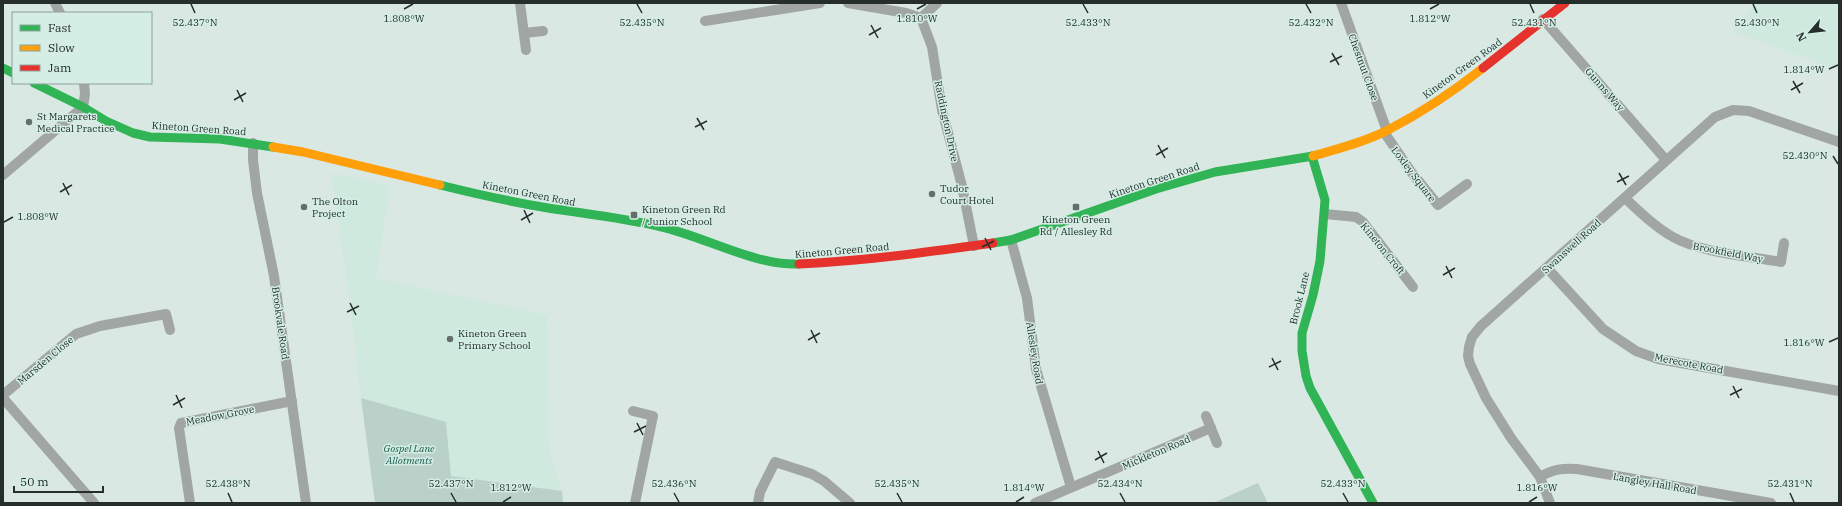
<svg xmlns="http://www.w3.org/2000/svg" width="1842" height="506" viewBox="0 0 1842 506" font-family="'IBM Plex Serif',serif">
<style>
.built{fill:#cfe9df}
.green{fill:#b9d1c9}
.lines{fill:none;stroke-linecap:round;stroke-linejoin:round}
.street{stroke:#a1a6a4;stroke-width:10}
.fast{stroke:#30b455;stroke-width:9}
.slow{stroke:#ff9f0a;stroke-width:9}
.jam{stroke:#e5322d;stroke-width:9}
.ticks{fill:none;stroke:#252e2b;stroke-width:1.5}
.poi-dot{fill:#646f6b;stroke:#d4eee5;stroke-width:1.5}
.labels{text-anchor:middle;stroke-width:3;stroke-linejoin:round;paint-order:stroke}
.street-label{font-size:10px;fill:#252e2b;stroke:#d4eee5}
.poi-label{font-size:10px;fill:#252e2b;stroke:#d4eee5;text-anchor:start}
.park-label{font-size:10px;font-style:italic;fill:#135948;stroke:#d4eee5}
.ticks-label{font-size:10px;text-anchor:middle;fill:#252e2b;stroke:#d4eee5;stroke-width:3;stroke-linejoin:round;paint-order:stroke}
</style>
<rect width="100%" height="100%" fill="#dae8e3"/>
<!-- built -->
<g class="built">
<path d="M1754 3H1839V70L1733 32Z"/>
<path d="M331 173 390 186 376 278 547 315 549 451 562 491 451 476 446 422 361 398 347 279Z"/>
</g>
<!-- green -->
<g class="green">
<path d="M361 398 446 422 451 476 562 491 563 503H375Z"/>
<path d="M1258 483 1268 503H1213Z"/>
</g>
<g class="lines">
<!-- street -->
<g class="street">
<path d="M55 3 60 13"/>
<path d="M520 3 526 50"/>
<path d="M848 3 906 13 921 18"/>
<path d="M937 3 921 18 932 47 942 110 962 186 974 246"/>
<path d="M1341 3 1387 131"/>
<path d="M1543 19 1666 160"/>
<path d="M705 21 820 3"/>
<path d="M524 33 543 31"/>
<path d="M1384 132 1412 173 1438 205 1467 184"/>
<path d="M253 143V160L257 193 274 276 306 503"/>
<path d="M3 175 83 107 85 94 84 83"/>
<path d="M1625 198C1640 212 1655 227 1673 237 1701 253 1749 256 1781 262L1784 243"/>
<path d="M1325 214 1356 217 1363 222 1413 287"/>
<path d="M1011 240 1027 298 1036 369 1071 487"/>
<path d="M1547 268 1603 329 1636 351 1658 359 1839 391"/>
<path d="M3 395 76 334 100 326 166 314 170 330"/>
<path d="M3 398 94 503"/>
<path d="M633 411 653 416 635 503"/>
<path d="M1206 416 1217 443"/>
<path d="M1540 477C1553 469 1563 468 1577 469L1771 503"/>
<path d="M190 503 179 428 181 423 292 401"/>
<path d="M758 503 760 492 775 462 812 474 824 481 850 503"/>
<path d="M1035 503 1211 428"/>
<path d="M1550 503 1540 477 1511 438 1486 398 1470 364 1468 356 1469 347 1472 337 1481 326 1715 117 1733 110 1749 111 1839 142"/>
</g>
<!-- fast -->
<g class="fast">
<path d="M3 68 13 73"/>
<path d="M34 83 83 107 106 121 133 133 150 137 220 139 273 147"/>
<path d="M1312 156 1325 200 1320 261 1313 295 1302 333V351L1306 376 1310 388 1373 503"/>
<path d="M440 185C476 194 512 202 548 208 586 214 624 218 662 227 705 237 756 266 799 264"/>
<path d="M993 243 1011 240 1156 189 1215 172 1313 156"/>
</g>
<!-- slow -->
<g class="slow">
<path d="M273 147 303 152 440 185"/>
<path d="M1313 156C1337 149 1365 142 1388 130 1421 113 1454 91 1483 68"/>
</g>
<!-- jam -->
<g class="jam">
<path d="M1483 68 1565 3"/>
<path d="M799 264C864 261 929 252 993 243"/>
</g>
</g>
<!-- ticks -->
<path class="ticks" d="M191 4 195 13M637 4 642 13M1083 4 1088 13M1306 4 1311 13M1530 4 1534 13M1753 4 1757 13M404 9 413 4M917 9 926 4M1430 9 1439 4M871 25 878 38M869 35 881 28M1332 53 1339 65M1330 62 1342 56M1829 69 1838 65M1793 81 1800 93M237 90 243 102M1791 90 1803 83M234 100 246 93M697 118 704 130M695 127 707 121M1158 145 1165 158M1156 155 1168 148M1833 156 1838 164M1619 173 1626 185M1617 182 1629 176M63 183 69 195M60 192 72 185M524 210 530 223M521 220 533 213M4 222 13 217M985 238 991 250M982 247 994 241M1446 266 1452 278M1443 275 1455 268M350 303 356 315M347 312 359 306M811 330 817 343M808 340 820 333M1829 342 1838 338M1272 358 1278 370M1269 367 1281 361M1733 386 1739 398M176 395 182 408M1730 395 1742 389M173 405 185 398M637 423 643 435M634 432 646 426M1098 451 1104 463M1095 460 1107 453M228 493 232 502M451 493 456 502M674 493 679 502M897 493 902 502M1120 493 1125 502M1343 493 1348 502M1790 493 1794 502M503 502 511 497M1016 502 1024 497M1529 502 1537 497"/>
<!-- markers -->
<g class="poi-dot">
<circle cx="29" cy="122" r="4"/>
<circle cx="932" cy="194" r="4"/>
<circle cx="304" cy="207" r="4"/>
<rect x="1072" y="203" width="8" height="8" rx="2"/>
<rect x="630" y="211" width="8" height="8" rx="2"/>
<circle cx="450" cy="339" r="4"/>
</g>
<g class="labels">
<!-- street labels -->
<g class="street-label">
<text transform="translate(1364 67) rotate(70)" y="4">Chestnut Close</text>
<text transform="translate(1462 68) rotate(-36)" y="4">Kineton Green Road</text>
<text transform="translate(1605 89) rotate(49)" y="4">Gunns Way</text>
<text transform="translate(947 121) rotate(78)" y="4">Raddington Drive</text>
<text transform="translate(199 128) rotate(4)" y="4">Kineton Green Road</text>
<text transform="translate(1414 174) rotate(53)" y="4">Loxley Square</text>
<text transform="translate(1154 180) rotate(-18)" y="4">Kineton Green Road</text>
<text transform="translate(529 193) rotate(11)" y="4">Kineton Green Road</text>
<text transform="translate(1571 246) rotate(-42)" y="4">Swanswell Road</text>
<text transform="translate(1383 248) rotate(51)" y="4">Kineton Croft</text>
<text transform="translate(842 250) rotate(-5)" y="4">Kineton Green Road</text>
<text transform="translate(1728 252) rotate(11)" y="4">Brookfield Way</text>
<text transform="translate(1299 298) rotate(-76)" y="4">Brook Lane</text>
<text transform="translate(281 323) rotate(82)" y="4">Brookvale Road</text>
<text transform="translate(1035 353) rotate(81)" y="4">Allesley Road</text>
<text transform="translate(45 360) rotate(-40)" y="4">Marsden Close</text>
<text transform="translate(1689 363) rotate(11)" y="4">Merecote Road</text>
<text transform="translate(220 415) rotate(-11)" y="4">Meadow Grove</text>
<text transform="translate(1156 452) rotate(-23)" y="4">Mickleton Road</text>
<text transform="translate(1655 483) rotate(10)" y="4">Langley Hall Road</text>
</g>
<!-- poi labels -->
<g class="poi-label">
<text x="37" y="120">St Margarets<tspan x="37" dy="12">Medical Practice</tspan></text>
<text x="940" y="192">Tudor<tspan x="940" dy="12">Court Hotel</tspan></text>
<text x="312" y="205">The Olton<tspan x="312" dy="12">Project</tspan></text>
<text x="642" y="213">Kineton Green Rd<tspan x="642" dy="12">/ Junior School</tspan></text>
<text x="1076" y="223" text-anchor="middle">Kineton Green<tspan x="1076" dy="12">Rd / Allesley Rd</tspan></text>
<text x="458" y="337">Kineton Green<tspan x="458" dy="12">Primary School</tspan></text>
</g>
<!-- park labels -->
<g class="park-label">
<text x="409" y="452">Gospel Lane<tspan x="409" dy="12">Allotments</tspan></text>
</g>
</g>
<g class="ticks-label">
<text x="404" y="22">1.808°W</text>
<text x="917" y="22">1.810°W</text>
<text x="1430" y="22">1.812°W</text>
<text x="195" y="26">52.437°N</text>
<text x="642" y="26">52.435°N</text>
<text x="1311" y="26">52.432°N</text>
<text x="1757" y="26">52.430°N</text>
<text x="1088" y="26">52.433°N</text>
<text x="1534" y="26">52.431°N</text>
<text x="1804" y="73">1.814°W</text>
<text x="1805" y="159">52.430°N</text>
<text x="38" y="220">1.808°W</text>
<text x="1804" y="346">1.816°W</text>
<text x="228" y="487">52.438°N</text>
<text x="451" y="487">52.437°N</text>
<text x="674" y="487">52.436°N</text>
<text x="897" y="487">52.435°N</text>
<text x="1120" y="487">52.434°N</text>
<text x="1343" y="487">52.433°N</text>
<text x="1790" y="487">52.431°N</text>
<text x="511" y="491">1.812°W</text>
<text x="1024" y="491">1.814°W</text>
<text x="1537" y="491">1.816°W</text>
</g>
<!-- border -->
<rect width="1842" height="506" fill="none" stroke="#252e2b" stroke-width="8"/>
<!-- legend -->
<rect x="12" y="12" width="140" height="72" fill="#d4eee5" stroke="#8ea19b"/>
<rect x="20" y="25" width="20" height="6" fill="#30b455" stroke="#8ea19b"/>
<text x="48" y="32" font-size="12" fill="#252e2b">Fast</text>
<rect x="20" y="45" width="20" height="6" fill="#ff9f0a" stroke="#8ea19b"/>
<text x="48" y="52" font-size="12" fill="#252e2b">Slow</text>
<rect x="20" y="65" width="20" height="6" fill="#e5322d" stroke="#8ea19b"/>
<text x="48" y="72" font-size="12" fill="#252e2b">Jam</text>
<!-- north arrow -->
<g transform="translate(1810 32) rotate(242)" stroke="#d4eee5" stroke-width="3" paint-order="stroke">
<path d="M0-3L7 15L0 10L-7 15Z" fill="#252e2b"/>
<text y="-6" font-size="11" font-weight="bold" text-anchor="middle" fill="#252e2b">N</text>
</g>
<!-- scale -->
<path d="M14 486v6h89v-6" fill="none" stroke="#252e2b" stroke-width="2"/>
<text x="20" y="486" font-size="12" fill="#252e2b" stroke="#d4eee5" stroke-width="3" paint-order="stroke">50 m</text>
</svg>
